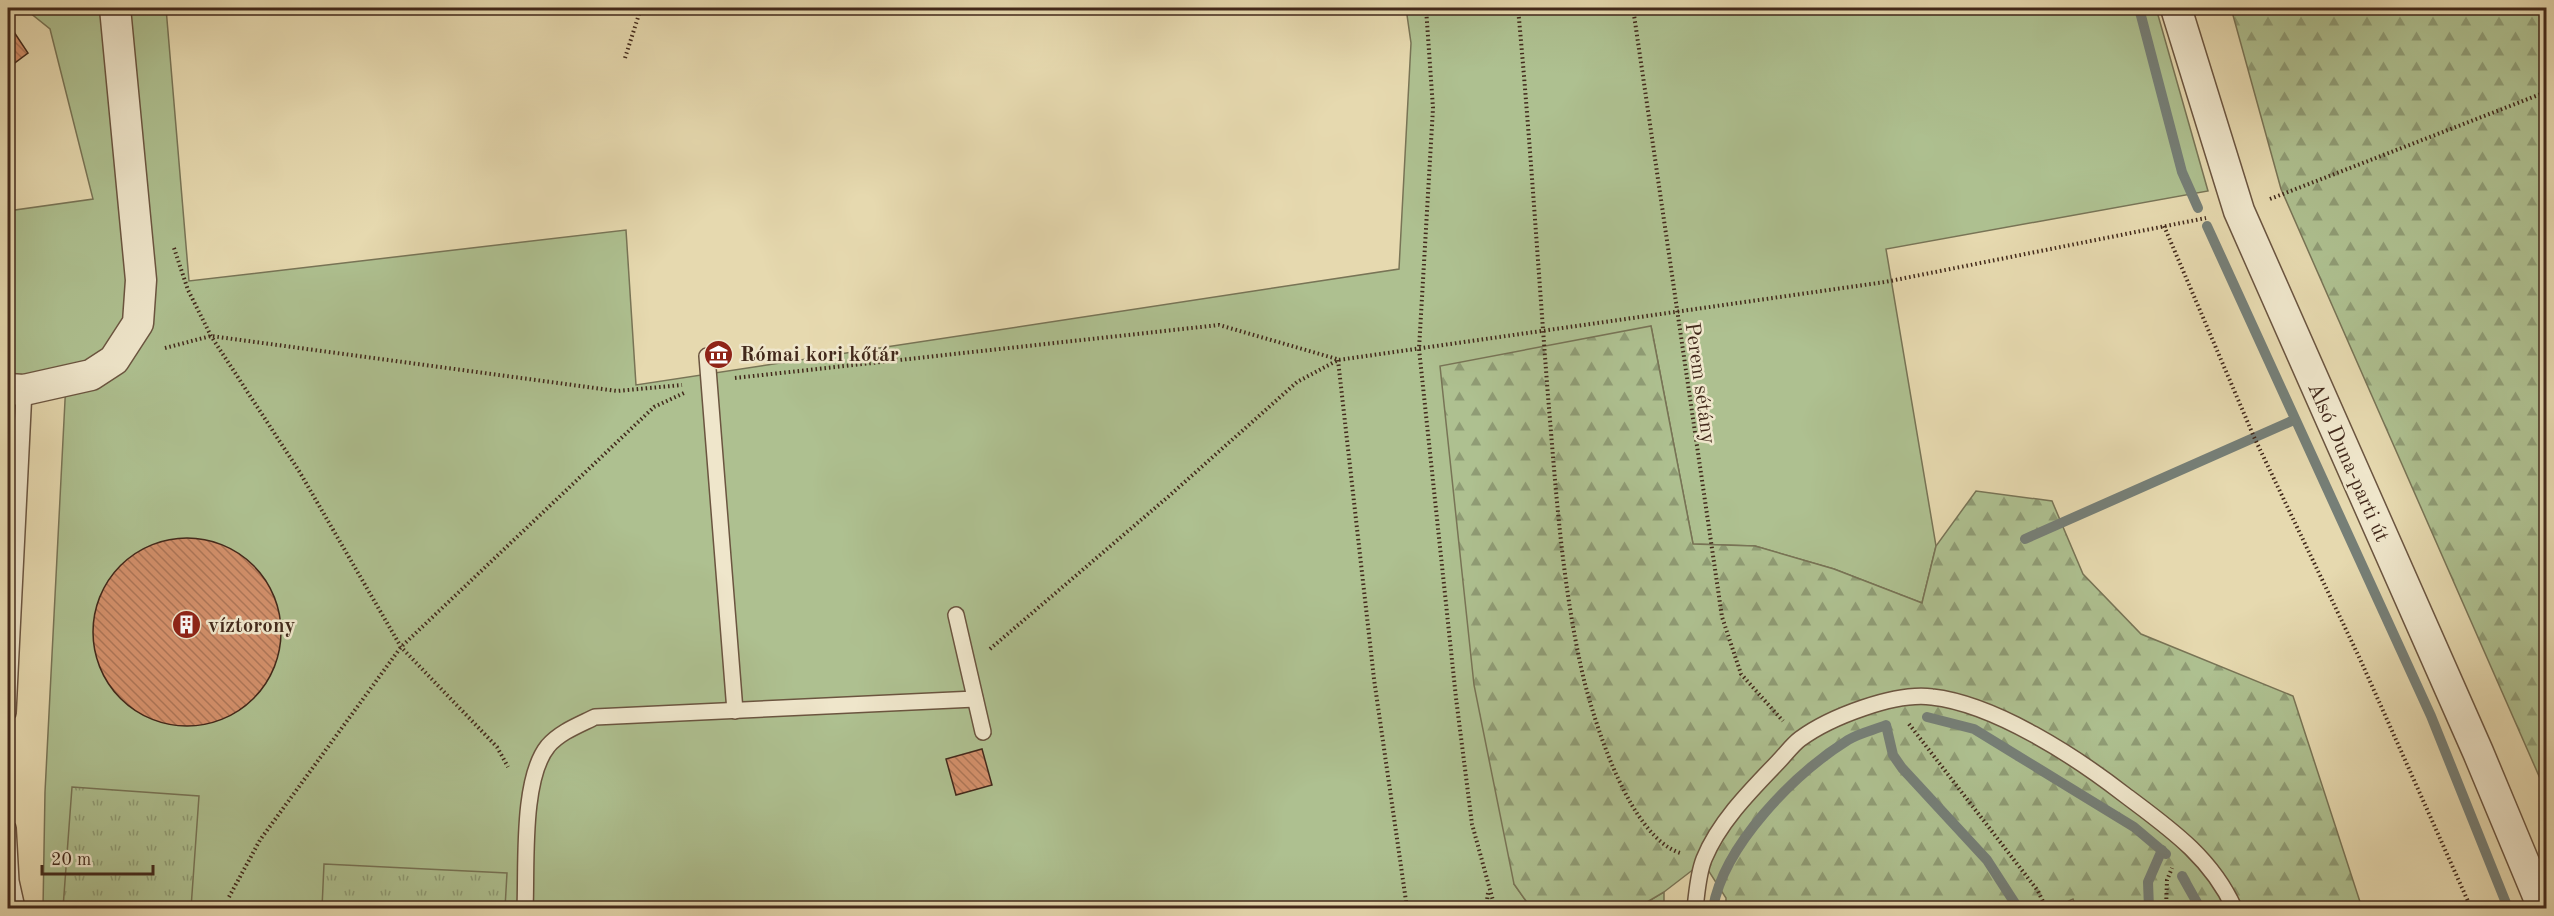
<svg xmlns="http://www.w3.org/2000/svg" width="2554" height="916" viewBox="0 0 2554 916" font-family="'Old Standard TT',serif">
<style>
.green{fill:#aec090;stroke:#787456;stroke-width:1.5}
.forest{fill:url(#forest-firs);stroke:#787456;stroke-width:1.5}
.park{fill:url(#park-tufts);stroke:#787456;stroke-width:1.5}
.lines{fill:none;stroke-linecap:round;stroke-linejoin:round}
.stream{stroke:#767f77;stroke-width:10}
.building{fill:url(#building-back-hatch);stroke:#42291b;stroke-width:1.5}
.service-casing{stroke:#6b5540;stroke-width:18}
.minor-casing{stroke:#6b5540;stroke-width:33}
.path{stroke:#42291b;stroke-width:4;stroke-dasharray:1.5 3;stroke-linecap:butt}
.service{stroke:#efe6cb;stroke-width:15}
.minor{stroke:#efe6cb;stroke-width:30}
.labels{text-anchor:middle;stroke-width:5;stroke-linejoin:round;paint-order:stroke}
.poi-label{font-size:21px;font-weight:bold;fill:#42291b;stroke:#efe6cb;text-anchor:start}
.street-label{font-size:21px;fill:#42291b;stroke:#efe6cb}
</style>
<defs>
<pattern id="forest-firs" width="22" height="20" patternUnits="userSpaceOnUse" patternTransform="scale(1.5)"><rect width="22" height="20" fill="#aec090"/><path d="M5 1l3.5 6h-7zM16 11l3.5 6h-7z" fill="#8f9c75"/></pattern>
<pattern id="park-tufts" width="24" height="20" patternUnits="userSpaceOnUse" patternTransform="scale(1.5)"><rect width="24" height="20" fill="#aec090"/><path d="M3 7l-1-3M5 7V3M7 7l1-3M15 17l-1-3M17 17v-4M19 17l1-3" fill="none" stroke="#8f9c75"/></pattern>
<pattern id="building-back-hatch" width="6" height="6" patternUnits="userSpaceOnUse" patternTransform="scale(1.5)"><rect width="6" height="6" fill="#d3906b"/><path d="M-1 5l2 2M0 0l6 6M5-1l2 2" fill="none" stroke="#ad7657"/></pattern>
</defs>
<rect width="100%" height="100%" fill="#e6d9af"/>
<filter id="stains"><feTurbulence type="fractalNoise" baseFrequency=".00333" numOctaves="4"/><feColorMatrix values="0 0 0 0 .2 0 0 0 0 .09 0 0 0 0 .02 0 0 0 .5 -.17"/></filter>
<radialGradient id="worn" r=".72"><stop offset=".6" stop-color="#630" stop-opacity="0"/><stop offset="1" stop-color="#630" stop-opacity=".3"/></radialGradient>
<!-- green -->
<g class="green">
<path d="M24 8H166L189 281 626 230 636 385 1399 269 1411 43 1406 8H2156L2208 191 1886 249 1936 546 1922 603 1834 569 1755 546 1693 544 1651 326 1514 884 1531 908H43L45 792 66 381 8 375V211L93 199 50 29Z"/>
<path d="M1664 892V908H1637Z"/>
</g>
<!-- forest -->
<g class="forest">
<path d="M2231 8H2546V792L2281 189Z"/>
<path d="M1651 326 1693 544 1755 546 1834 569 1922 603 1936 546 1976 491 2052 501 2083 574 2141 634 2293 696 2362 908H2076L2073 899 2054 908H1726V898L1703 862 1664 892 1637 908H1531L1514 884 1474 685 1440 366Z"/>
</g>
<!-- park -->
<g class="park">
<path d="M72 787 199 796 191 908H63Z"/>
<path d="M324 864 507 873 505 908H322Z"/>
</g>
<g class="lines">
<!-- stream -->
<g class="stream">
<path d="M2139 8 2182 172 2198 208"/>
<path d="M2207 226 2431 716 2508 908"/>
<path d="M2025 539 2294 420"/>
<path d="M1927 717 1974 729 2134 827 2166 854"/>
<path d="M2182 876 2200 908"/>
<path d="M1713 908C1724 845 1794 774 1848 740 1859 733 1874 730 1886 725L1893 755 1902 768 1987 860 2018 908"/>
<path d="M2149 908 2148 882 2162 850"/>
</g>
</g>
<!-- building -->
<g class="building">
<path d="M8 23 28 53 8 68Z"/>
<circle cx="187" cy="632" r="94"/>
<path d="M982 749 992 785 956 795 946 759Z"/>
</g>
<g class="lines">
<defs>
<g id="service">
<path d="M707 356 735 711"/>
<path d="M956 615 983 732"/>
<path d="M8 713 24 390"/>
<path d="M8 828 11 881 17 908"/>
<path d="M525 908C527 866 521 779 548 746 560 732 579 725 595 717L975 699"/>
<path d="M1695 908C1697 893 1698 874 1704 859 1719 822 1751 790 1778 762 1785 755 1792 745 1800 739 1830 717 1895 692 1932 697 1995 704 2076 757 2125 795 2169 828 2211 857 2234 908"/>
</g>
<g id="minor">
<path d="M2176 8 2239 211 2478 752 2543 908"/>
<path d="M8 389 24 390 91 375 114 360 138 323 141 280 115 8"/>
</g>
</defs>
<!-- service casing -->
<use href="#service" class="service-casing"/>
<!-- minor casing -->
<use href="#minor" class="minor-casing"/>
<!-- path -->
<g class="path">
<path d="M1426 8 1433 108 1419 349 1456 698 1472 824 1495 908"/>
<path d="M1518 8C1530 137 1538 267 1548 396 1556 491 1562 587 1584 680 1596 727 1630 836 1680 853"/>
<path d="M1633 8 1722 617 1741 674 1783 721"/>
<path d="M625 58 641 8"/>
<path d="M2270 199 2546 92"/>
<path d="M2164 226 2254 437 2360 659 2471 908"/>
<path d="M174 248 188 290 211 336 299 471 401 647 497 747 508 767"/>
<path d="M165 348 211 336 617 391 682 385"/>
<path d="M1338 360 1374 679 1407 908"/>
<path d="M735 378 1219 325 1337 359"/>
<path d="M990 649 1169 496 1297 382 1338 360 1885 282 2206 218"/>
<path d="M1909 724 2038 891 2046 908"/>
<path d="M229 897 260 840 401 647 654 407 684 393"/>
<path d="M1486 908 1488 893"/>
<path d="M2166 908 2167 880 2172 868"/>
</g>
<!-- service -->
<use href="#service" class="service"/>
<!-- minor -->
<use href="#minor" class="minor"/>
</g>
<!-- icons -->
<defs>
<symbol id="museum-disc" viewBox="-11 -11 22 22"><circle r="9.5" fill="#8f2418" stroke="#efe6cb"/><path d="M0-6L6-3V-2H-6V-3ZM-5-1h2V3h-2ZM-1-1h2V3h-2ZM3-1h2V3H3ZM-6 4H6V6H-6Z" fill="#fff"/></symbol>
<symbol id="building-disc" viewBox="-11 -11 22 22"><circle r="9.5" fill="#8f2418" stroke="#efe6cb"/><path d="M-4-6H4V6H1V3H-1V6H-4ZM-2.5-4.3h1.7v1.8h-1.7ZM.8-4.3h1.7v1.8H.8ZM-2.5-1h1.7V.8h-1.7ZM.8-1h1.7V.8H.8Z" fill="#fff"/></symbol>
</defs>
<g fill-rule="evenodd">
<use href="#museum-disc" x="702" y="338" width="33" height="33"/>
<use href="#building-disc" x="170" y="608" width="33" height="33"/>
</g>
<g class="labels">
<!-- poi labels -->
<g class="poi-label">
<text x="740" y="361">Római kori kőtár</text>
<text x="208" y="632">víztorony</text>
</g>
<!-- street labels -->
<g class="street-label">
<text transform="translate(1701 383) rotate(82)" y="7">Perem sétány</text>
<text transform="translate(2349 462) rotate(66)" y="7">Alsó Duna-parti út</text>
</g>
</g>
<!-- margin -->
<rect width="2554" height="916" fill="none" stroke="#e6d9af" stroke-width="30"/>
<rect x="9" y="9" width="2536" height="898" fill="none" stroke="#42291b" stroke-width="3"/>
<rect x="15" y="15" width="2524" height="886" fill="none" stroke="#42291b" stroke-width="1.5"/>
<!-- scale -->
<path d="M42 865v9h111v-9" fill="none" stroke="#42291b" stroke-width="3"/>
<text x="51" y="865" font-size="18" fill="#42291b" stroke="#efe6cb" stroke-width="4.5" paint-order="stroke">20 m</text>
<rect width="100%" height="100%" filter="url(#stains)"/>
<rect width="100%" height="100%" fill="url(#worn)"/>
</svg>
